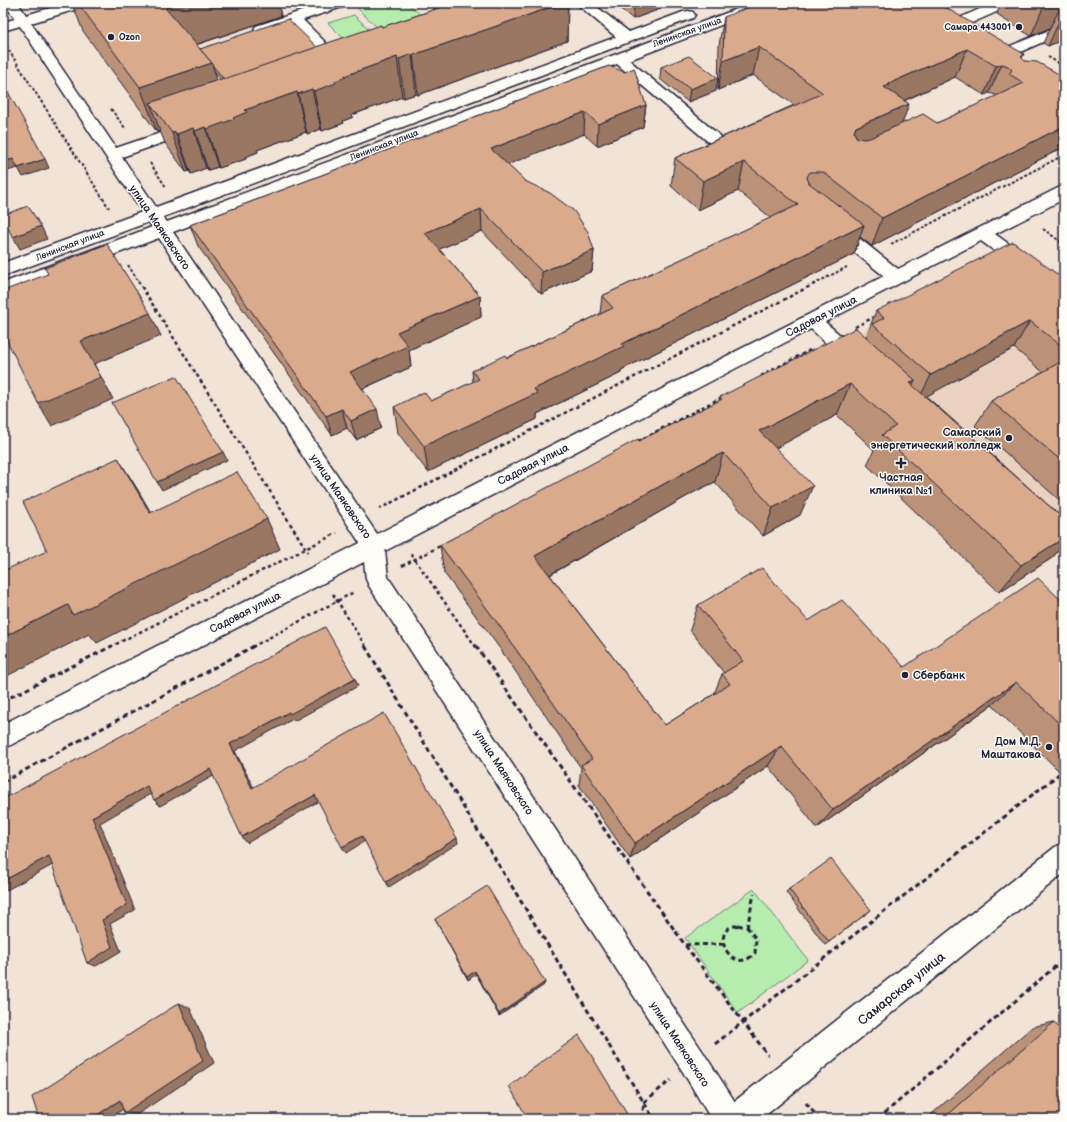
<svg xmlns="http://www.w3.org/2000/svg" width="1067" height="1122" viewBox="0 0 1067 1122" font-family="'Balsamiq Sans',sans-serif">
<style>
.built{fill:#ebd2c0}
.green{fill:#b6ecae;stroke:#6c8774}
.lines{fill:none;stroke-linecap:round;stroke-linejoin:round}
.minor-casing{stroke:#22223b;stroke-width:3}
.major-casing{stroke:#22223b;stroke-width:3}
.path-far2{stroke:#22223b;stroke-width:2;stroke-dasharray:3 2;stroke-linecap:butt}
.path-far1{stroke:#22223b;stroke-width:2.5;stroke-dasharray:3.5 3;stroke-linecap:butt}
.path{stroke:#22223b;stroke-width:3;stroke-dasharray:5 3.5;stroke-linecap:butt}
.minor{fill:#fdfcf7;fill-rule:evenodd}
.major{fill:#fdfcf7;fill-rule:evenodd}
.wall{fill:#bb9278;stroke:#22223b;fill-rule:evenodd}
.shaded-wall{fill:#997762;stroke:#22223b}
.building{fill:#daaa8c;stroke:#22223b;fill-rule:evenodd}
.poi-dot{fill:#22223b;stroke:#fdfcf7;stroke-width:1.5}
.labels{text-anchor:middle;stroke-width:3;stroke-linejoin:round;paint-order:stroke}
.far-poi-label{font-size:9px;font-weight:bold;fill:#22223b;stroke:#fdfcf7;text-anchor:end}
.far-street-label{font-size:9px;fill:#22223b;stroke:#fdfcf7}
.street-label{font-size:11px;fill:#22223b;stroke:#fdfcf7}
.poi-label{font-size:11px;font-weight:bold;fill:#22223b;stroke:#fdfcf7;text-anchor:end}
.near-street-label{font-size:13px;fill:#22223b;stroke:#fdfcf7}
</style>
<rect width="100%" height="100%" fill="#f2e3d7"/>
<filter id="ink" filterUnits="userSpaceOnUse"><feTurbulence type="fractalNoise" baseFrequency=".025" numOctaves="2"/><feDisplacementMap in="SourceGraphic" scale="8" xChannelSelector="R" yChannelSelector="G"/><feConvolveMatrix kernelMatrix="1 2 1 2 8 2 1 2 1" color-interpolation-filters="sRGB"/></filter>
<g filter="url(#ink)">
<!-- built -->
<path class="built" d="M995 261 1064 314V536L846 340Z"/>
<!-- green -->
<g class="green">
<path d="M366 3H407L426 19 384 34 355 6Z"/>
<path d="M354 15 376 36 350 45 328 23Z"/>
<path d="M754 889 808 960 738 1013 685 938Z"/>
</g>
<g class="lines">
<defs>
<g id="minor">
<path d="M4 3H18L26 15 67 3H89L87 6 31 23 116 148 184 125 190 123 196 125 198 128 196 131 122 157 156 207 616 37 576 3H592L629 32 683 12 688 11 693 12 695 15 693 18 163 217 167 222 753 3H773L771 6 629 60 725 140 727 143 725 146 719 148 713 146 617 64 173 232 377 534 884 276 828 231 825 227 828 223 834 221 840 223 898 269 1058 188 1064 187V199L995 234 1064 284V299L1058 297 981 241 825 322 862 354 865 359 862 364 855 366 848 364 811 329 385 551 388 577 703 1052 739 1108 743 1119H711L683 1072 369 586 366 579 364 562 3 749V724L360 543 159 238 3 296V283L152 227 149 222 3 276V263L142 212 20 26 3 31V22L15 19Z"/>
<path d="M326 3H347L345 6 303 20 347 64 349 67 347 70 342 71 337 70 291 23 261 33 256 32 254 29 256 26Z"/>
<path d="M429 3H444L471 27 469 30 464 31 459 30Z"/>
<path d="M993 3H1012L1010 6 965 26 960 27 955 26 953 23 955 20Z"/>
<path d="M1064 24V33L1013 55 1008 56 1003 55 1001 52 1003 49Z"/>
</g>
<path id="major" d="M1064 843V873L761 1119H722L726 1108 1055 847Z"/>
</defs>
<!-- minor casing -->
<use href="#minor" class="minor-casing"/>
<!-- major casing -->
<use href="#major" class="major-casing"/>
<!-- path-far2 -->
<g class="path-far2">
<path d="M6 46 109 208"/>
<path d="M1048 57 1064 66"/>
<path d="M111 109 125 128"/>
<path d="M150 163 166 187"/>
<path d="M1043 229 1064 244"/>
<path d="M891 244 1064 155"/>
<path d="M128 265 139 282"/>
<path d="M818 282 847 267"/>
</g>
<!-- path-far1 -->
<g class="path-far1">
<path d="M138 281 308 552"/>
<path d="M855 327 876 316"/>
<path d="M761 376 810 350"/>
<path d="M638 441 722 397"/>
<path d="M379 509 820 281"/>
<path d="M411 554 476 647"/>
<path d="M402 566 442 545"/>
<path d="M333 594 366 647"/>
<path d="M110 647 337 533"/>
<path d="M252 647 354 592"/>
</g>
<!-- path -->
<g class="path">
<path d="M365 646 654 1119"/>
<path d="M476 646 685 945 768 1055"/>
<path d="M3 701 112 646"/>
<path d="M3 782 254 646"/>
<path d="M738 925 748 928 756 939 755 953C753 955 750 958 747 959 731 967 714 939 729 928 731 927 735 926 738 925Z"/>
<path d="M747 928 754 894"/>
<path d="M685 945 724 944"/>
<path d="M715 1044 1064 770"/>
<path d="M806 1103 819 1119"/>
<path d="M642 1119 644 1102 671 1080"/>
<path d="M878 1119 1064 959"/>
</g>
<!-- minor -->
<use href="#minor" class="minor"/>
<!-- major -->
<use href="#major" class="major"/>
</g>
<!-- wall -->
<g class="wall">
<path d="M72 3H278L281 16 196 45 200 49 317 47 382 27 454 3H568L567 41 418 95 416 94 404 98 402 97 352 115 353 117 343 121 344 123 322 131 321 129 307 134 306 132 257 150 258 152 245 157 246 159 219 168 218 167 208 170 206 168 191 174 189 171 186 172 165 143 160 131 157 132 83 31ZM215 72 221 80 217 81Z"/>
<path d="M613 3H671V5L633 19Z"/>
<path d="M978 3H990L983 6Z"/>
<path d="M1001 3H1064V39L1048 46 1043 43 1050 28 1031 36 1000 17V16L997 14Z"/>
<path d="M724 17 1024 54 1022 58 1025 61 1064 77V147L872 246 860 237 854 254 621 370V373L537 414V419L428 472 398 433 394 407 431 401 473 382 472 371 507 358 600 314 602 296 771 218 738 191 698 210 671 186 675 158 794 105 753 75 718 90 719 45ZM955 77 984 95 989 93 996 95 997 96 937 123H902L904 101Z"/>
<path d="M609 66 646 105 643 127 597 146 584 134 507 164 594 250 592 271 541 294 482 231 439 249 480 296 481 317 409 350 411 367 362 389 381 428 356 440 347 428 332 435 198 246 190 225Z"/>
<path d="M661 67 716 91 688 102 660 79Z"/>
<path d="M1064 279V504L975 426 991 401 1043 372 1014 348 926 396 1064 519V544L1052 558 999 592 867 465 874 450 837 415 775 448 800 515 763 536 715 482 698 490 550 575 665 725 714 694 722 674 724 673 690 630 698 605 808 621 904 667 1064 603V765L1058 770 992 705 817 828 768 766 630 859 579 785 581 768 501 650 444 573 440 545 639 441 719 401 720 397 866 337 876 311Z"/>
<path d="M789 889 871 910 825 945 786 892Z"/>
<path d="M435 919 544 985 499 1016 476 974 468 980Z"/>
<path d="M1054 1022 1064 1119H926L1032 1027Z"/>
</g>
<!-- shaded-wall -->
<g class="shaded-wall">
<path d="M172 3H278L281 16 183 49 166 9 168 4Z"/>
<path d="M563 3H568L567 41 418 95 413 55Z"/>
<path d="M643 3H671V5L633 19 634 6Z"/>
<path d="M984 3H990L983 6Z"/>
<path d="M1045 3H1064L1062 4 1050 28 1031 36Z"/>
<path d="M1064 11V39L1048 46 1057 26Z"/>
<path d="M759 47 753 75 718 90 723 61Z"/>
<path d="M967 49 955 77 881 111 884 87 888 84Z"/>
<path d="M412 54 416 94 404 98 399 59Z"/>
<path d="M397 57 402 97 352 115 353 117 343 121 344 123 322 131 314 91 335 81 344 76Z"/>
<path d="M212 63 225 108 150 103 160 131 157 132 140 87Z"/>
<path d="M1002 64 989 93 984 95 996 66Z"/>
<path d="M718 78 716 91 688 102 690 89Z"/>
<path d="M312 89 321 129 307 134 298 94Z"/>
<path d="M297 92 306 132 257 150 258 152 245 157 246 159 219 168 207 129 245 110Z"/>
<path d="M909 104 899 133 847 156 854 132 856 127Z"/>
<path d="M646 105 643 127 597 146 598 124Z"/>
<path d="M585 112 584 134 492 171 491 149Z"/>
<path d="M1064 126V147L872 246 882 218Z"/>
<path d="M205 127 218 167 208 170 195 131Z"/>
<path d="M193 128 206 168 191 174 177 134Z"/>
<path d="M175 132 189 171 186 172 172 133Z"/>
<path d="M13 159 18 168 7 171 3 162Z"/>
<path d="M45 159 49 168 23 177 18 168Z"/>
<path d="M744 162 738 191 698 210 703 181Z"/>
<path d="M481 209 482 231 428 254 425 233Z"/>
<path d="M864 225 854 254 621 370V373L537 414V419L428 472 424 446 534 389 622 344Z"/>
<path d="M41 226 47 239 20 249 13 237Z"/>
<path d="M594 250 592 271 541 294 542 272Z"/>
<path d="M480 296 481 317 409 350 411 367 355 392 350 372 397 332Z"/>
<path d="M150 313 161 336 94 364 113 399 52 426 38 403 81 341Z"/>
<path d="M1030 321 1014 348 918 401 931 375Z"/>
<path d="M915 380 900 411 910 383Z"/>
<path d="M850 384 837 415 750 462 759 431Z"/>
<path d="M342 409 347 428 332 435 326 416Z"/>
<path d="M377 409 381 428 356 440 351 421Z"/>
<path d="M223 452 227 460 162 490 157 482Z"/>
<path d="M723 453 715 482 698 490 535 583V556L705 461Z"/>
<path d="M118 458 138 490 169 544 150 513Z"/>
<path d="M813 486 800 515 763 536 773 508Z"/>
<path d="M267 519 280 549 97 643 89 634 3 678V637L68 605Z"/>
<path d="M1064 538V544L1052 558 999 592 1021 565Z"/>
<path d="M355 679 358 686 294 721 293 719 235 751 257 794 252 788 230 744 289 712Z"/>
<path d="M1016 682 992 705 817 828 833 810Z"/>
<path d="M781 746 768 766 630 859 635 843Z"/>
<path d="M210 769 215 775 160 806 154 800Z"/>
<path d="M147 786 154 792 100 823 135 910 110 924 121 951 96 966 87 963 92 817Z"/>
<path d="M315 795 319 801 247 843 242 837Z"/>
<path d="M362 836 365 841 346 853 342 847Z"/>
<path d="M457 838 458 843 389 887 386 882Z"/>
<path d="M49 856 58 862 3 892V881Z"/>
<path d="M475 971 476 974 468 980 467 977Z"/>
<path d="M545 982 544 985 499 1016V1014Z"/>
<path d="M179 1003 190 1008 214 1063 138 1114 124 1113Z"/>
<path d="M120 1100 134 1102 108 1119H91Z"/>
</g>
<!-- building -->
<g class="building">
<path d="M78 3H172L168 4 166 9 212 63 140 87Z"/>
<path d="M454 3H563L413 55 412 54 399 59 397 57 344 76 346 77 335 81 336 83 314 91 312 89 298 94 297 92 245 110 247 112 233 118 234 119 207 129 205 127 195 131 193 128 177 134 175 132 172 133 150 103 381 25 382 27Z"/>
<path d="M630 3H643L634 6Z"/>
<path d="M759 3H938L1024 54 1021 57 1025 61 1037 62 1064 77V126L882 218 823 172H810L807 177 809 183 864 225 622 344 624 346 534 389 537 393 424 446 394 407 424 392 431 401 479 379 472 371 505 355 507 358 613 308 602 296 798 205 744 162 703 181 675 158 823 93 759 47 723 61 724 17ZM967 49 996 66 1002 64 1008 66 1012 70 1009 74 1024 83 937 123 923 114 870 138 863 139 856 137 854 132 856 127 909 104 884 87 890 85 888 84Z"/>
<path d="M288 19 317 47 224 79 213 66 212 63 200 49Z"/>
<path d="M689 56 718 78 690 89 661 67Z"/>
<path d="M609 66 625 72 634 68 646 105 598 124 585 112 491 149 525 181 550 193 574 211 588 232 594 250 542 272 481 209 425 233 480 296 397 332 408 346 350 372 377 409 351 421 342 409 326 416 190 225Z"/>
<path d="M3 83 45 159 18 168 13 159 3 162Z"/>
<path d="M28 206 41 226 13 237 3 220V215Z"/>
<path d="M1013 242 1064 279V348L1030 321 931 375 872 324 884 318 876 311Z"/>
<path d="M107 244 150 313 81 341 101 377 38 403 3 333V291L48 274 45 268Z"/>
<path d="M856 328 915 380 910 383 1064 519V538L1021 565 882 435 896 426 850 384 759 431 813 486 773 508 723 453 705 461 535 556 665 725 730 684 722 674 743 661 698 605 762 568 808 621 842 600 904 667 1038 578 1064 603V648L1063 649 1064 650V728L1016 682 833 810 781 746 635 843 581 765 592 759 499 625 440 545 638 439 639 441 722 399 720 397Z"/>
<path d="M1064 360V463L991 401Z"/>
<path d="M176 376 223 452 157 482 112 403Z"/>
<path d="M118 458 150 513 237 472 267 519 73 615 68 605 3 637V571L47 551 23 502Z"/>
<path d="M325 627 355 679 290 714 289 712 230 744 252 788 384 713 457 838 386 882 362 836 342 847 315 795 242 837 210 769 154 800 147 786 92 817 127 905 102 920 112 947 87 963 49 856 3 881V799Z"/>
<path d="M831 859 871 910 829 942 789 889Z"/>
<path d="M487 886 545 982 499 1014 475 971 467 977 435 919Z"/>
<path d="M179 1003 203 1061 124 1113 120 1100 91 1119H39L32 1097Z"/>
<path d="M1054 1022 1064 1034V1119H943Z"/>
<path d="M579 1035 630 1119H528L509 1086Z"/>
</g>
</g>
<!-- markers -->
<g class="poi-dot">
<circle cx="1019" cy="27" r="4"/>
<circle cx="111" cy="37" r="4"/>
<circle cx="1009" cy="438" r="4"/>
<path d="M899 457h4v4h4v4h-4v4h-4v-4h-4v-4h4z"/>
<circle cx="905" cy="675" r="4"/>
<circle cx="1049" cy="747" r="4"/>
</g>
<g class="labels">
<!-- far-poi labels -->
<g class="far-poi-label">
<text x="1011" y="30">Самара 443001</text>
<text x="119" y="40" text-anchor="start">Ozon</text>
</g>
<!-- far-street labels -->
<g class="far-street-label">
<text transform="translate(687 32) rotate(-20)" y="3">Ленинская улица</text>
<text transform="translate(384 145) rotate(-21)" y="3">Ленинская улица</text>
<text transform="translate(70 245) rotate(-21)" y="3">Ленинская улица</text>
</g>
<!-- street labels -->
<g class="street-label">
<text transform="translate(160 227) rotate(56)" y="4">улица Маяковского</text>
<text transform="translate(821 316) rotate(-27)" y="4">Садовая улица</text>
<text transform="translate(533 464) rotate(-27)" y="4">Садовая улица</text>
<text transform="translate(341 496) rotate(56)" y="4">улица Маяковского</text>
<text transform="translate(245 612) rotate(-27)" y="4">Садовая улица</text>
<text transform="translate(504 772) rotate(57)" y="4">улица Маяковского</text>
<text transform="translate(680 1044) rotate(57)" y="4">улица Маяковского</text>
</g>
<!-- poi labels -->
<g class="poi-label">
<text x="1001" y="436">Самарский<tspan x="1001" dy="13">энергетический колледж</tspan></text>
<text x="901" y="481" text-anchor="middle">Частная<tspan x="901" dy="13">клиника №1</tspan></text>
<text x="913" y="679" text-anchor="start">Сбербанк</text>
<text x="1041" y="745">Дом М.Д.<tspan x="1041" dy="13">Маштакова</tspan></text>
</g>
<!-- near-street labels -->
<g class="near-street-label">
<text transform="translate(901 988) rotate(-39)" y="5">Самарская улица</text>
</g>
</g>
<!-- margin -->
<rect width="1067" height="1122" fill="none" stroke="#fdfcf7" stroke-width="16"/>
<rect x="8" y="8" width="1051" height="1106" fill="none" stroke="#22223b" stroke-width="1.5" filter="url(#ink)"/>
</svg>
